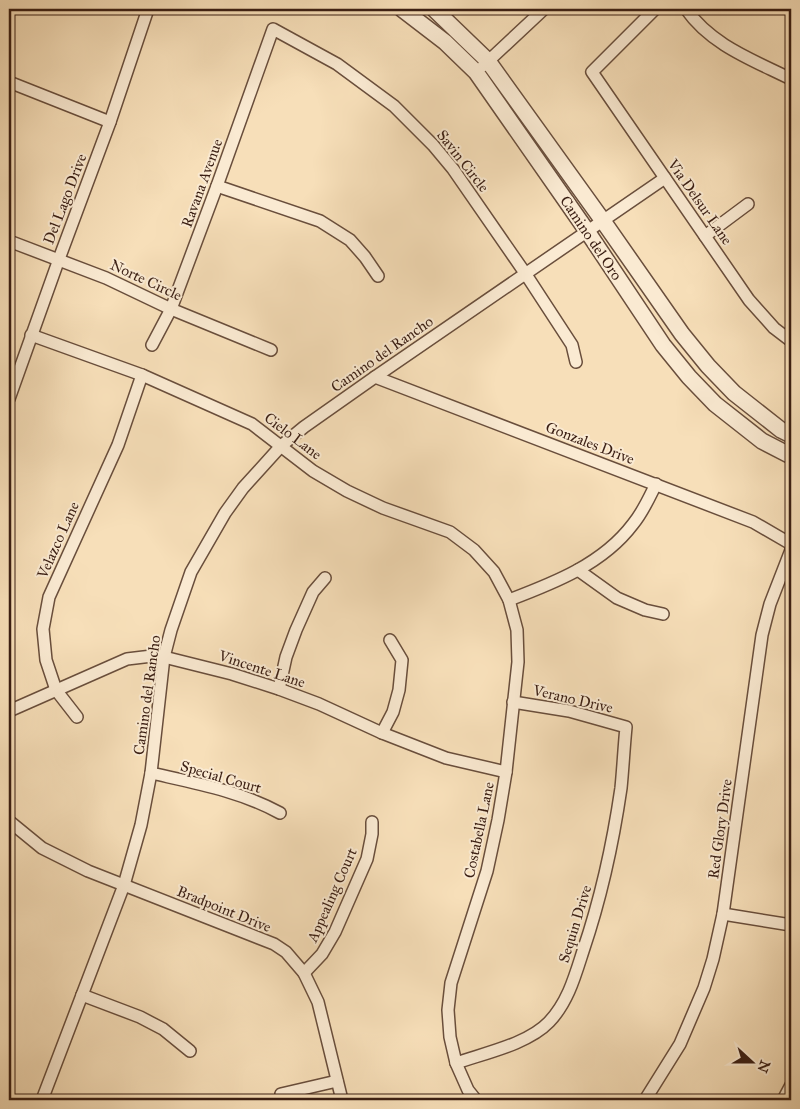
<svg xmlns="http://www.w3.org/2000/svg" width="800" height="1109" viewBox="0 0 800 1109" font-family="'IM FELL Great Primer',serif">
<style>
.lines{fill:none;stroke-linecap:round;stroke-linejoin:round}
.minor-casing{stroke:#694e3c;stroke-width:14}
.tertiary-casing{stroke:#694e3c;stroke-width:18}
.minor{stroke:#faead2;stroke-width:11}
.tertiary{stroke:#faead2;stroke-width:15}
.labels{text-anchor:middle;stroke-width:4;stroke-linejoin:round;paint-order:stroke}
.street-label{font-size:15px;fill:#3a1e13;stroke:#faead2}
</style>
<rect width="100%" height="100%" fill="#f7dfb9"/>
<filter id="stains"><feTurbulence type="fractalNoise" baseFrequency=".004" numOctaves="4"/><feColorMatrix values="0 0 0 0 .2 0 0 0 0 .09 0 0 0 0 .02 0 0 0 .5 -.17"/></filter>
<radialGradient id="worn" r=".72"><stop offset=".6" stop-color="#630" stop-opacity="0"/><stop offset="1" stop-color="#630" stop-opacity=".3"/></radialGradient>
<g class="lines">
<defs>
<g id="minor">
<path d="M655 9 592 72 749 300 774 328 791 341"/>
<path d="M686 9C711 45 753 60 791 79"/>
<path d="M483 66 544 9"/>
<path d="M9 82 110 122"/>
<path d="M217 186 320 221 350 240 365 257 378 276"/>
<path d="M705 236 748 204"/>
<path d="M9 241 106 278 171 309 271 350"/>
<path d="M31 335 142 375 252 424 313 471 347 491 383 508 450 532 474 550 494 572 509 600 517 630 518 662 506 772 498 820 487 871 451 983 448 1010 450 1037 456 1063 468 1090 476 1100"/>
<path d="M152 345 171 309 217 186 273 29 337 64 394 106 433 145 453 169 525 273 572 345 576 362"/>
<path d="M375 377 753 522 791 544"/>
<path d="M9 399 59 259 110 122 148 9"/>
<path d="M578 570 617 598 645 610 663 614"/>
<path d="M509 600C554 583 603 564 633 524 643 512 649 498 656 484"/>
<path d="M279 689 286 657 296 630 313 592 325 578"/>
<path d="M9 711 127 659 152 656 164 657 232 674 279 689 319 704 382 733 446 758 506 772"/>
<path d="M77 717 56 690 46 660 43 629 49 597 118 445 142 375"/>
<path d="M382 733 393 712 399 690 402 660 390 640"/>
<path d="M151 773C195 783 240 791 280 813"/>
<path d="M9 821 42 848 88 871 274 944 286 952 304 973 318 1002 342 1100"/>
<path d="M723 914 791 925"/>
<path d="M304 973 322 954 335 932 367 859 372 834V822"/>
<path d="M82 995 140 1017 163 1029 190 1051"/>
<path d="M456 1063C485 1053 528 1044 549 1022 568 1002 575 976 583 951 601 898 613 843 621 788 623 768 624 747 626 727L569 711 513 702"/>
<path d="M281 1094 337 1081"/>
<path d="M42 1100 124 885 141 825 151 773 164 657 171 630 191 572 225 513 243 488 281 446 304 427 375 377 665 178"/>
<path d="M645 1100 680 1044 704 988 713 959 723 914 762 635 770 604 791 550"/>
<path d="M783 1100 791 1085"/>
</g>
<g id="tertiary">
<path d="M402 9 445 42 476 72 587 231 663 345 689 377 715 404 762 441 791 456"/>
<path d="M434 9 488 61 603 221 682 334 708 366 734 393 781 430 791 435"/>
</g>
</defs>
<!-- minor casing -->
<use href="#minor" class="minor-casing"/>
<!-- tertiary casing -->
<use href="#tertiary" class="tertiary-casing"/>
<!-- minor -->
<use href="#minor" class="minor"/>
<!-- tertiary -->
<use href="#tertiary" class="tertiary"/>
</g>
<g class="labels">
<!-- street labels -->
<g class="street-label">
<text transform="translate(463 161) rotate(52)" y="5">Savin Circle</text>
<text transform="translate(202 183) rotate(-70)" y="5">Ravana Avenue</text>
<text transform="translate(65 199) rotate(-69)" y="5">Del Lago Drive</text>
<text transform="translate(700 202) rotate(55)" y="5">Via Delsur Lane</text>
<text transform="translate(591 238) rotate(56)" y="5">Camino del Oro</text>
<text transform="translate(146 280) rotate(25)" y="5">Norte Circle</text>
<text transform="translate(382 354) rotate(-35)" y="5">Camino del Rancho</text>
<text transform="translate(293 436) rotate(37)" y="5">Cielo Lane</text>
<text transform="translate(590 443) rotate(21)" y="5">Gonzales Drive</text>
<text transform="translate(58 540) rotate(-66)" y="5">Velazco Lane</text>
<text transform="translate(262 669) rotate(18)" y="5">Vincente Lane</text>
<text transform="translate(147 695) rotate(-82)" y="5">Camino del Rancho</text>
<text transform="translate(573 699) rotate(13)" y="5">Verano Drive</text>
<text transform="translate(221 777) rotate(16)" y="5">Special Court</text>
<text transform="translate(720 829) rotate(-82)" y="5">Red Glory Drive</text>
<text transform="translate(479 830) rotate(-78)" y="5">Costabella Lane</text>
<text transform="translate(332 895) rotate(-66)" y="5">Appealing Court</text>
<text transform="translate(224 909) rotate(22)" y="5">Bradpoint Drive</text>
<text transform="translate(575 924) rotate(-73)" y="5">Sequin Drive</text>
</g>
</g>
<!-- margin -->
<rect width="800" height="1109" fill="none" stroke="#f7dfb9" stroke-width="30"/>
<rect x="10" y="10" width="780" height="1089" fill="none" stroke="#3a1e13" stroke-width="2.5"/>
<rect x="15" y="15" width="770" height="1079" fill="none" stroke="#3a1e13"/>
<!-- north arrow -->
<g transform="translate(752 1062) rotate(111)" stroke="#faead2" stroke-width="4" paint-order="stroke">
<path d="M0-4L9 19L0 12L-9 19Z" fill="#3a1e13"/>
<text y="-8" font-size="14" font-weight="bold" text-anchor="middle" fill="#3a1e13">N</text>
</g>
<rect width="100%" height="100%" filter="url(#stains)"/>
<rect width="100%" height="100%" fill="url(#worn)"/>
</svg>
